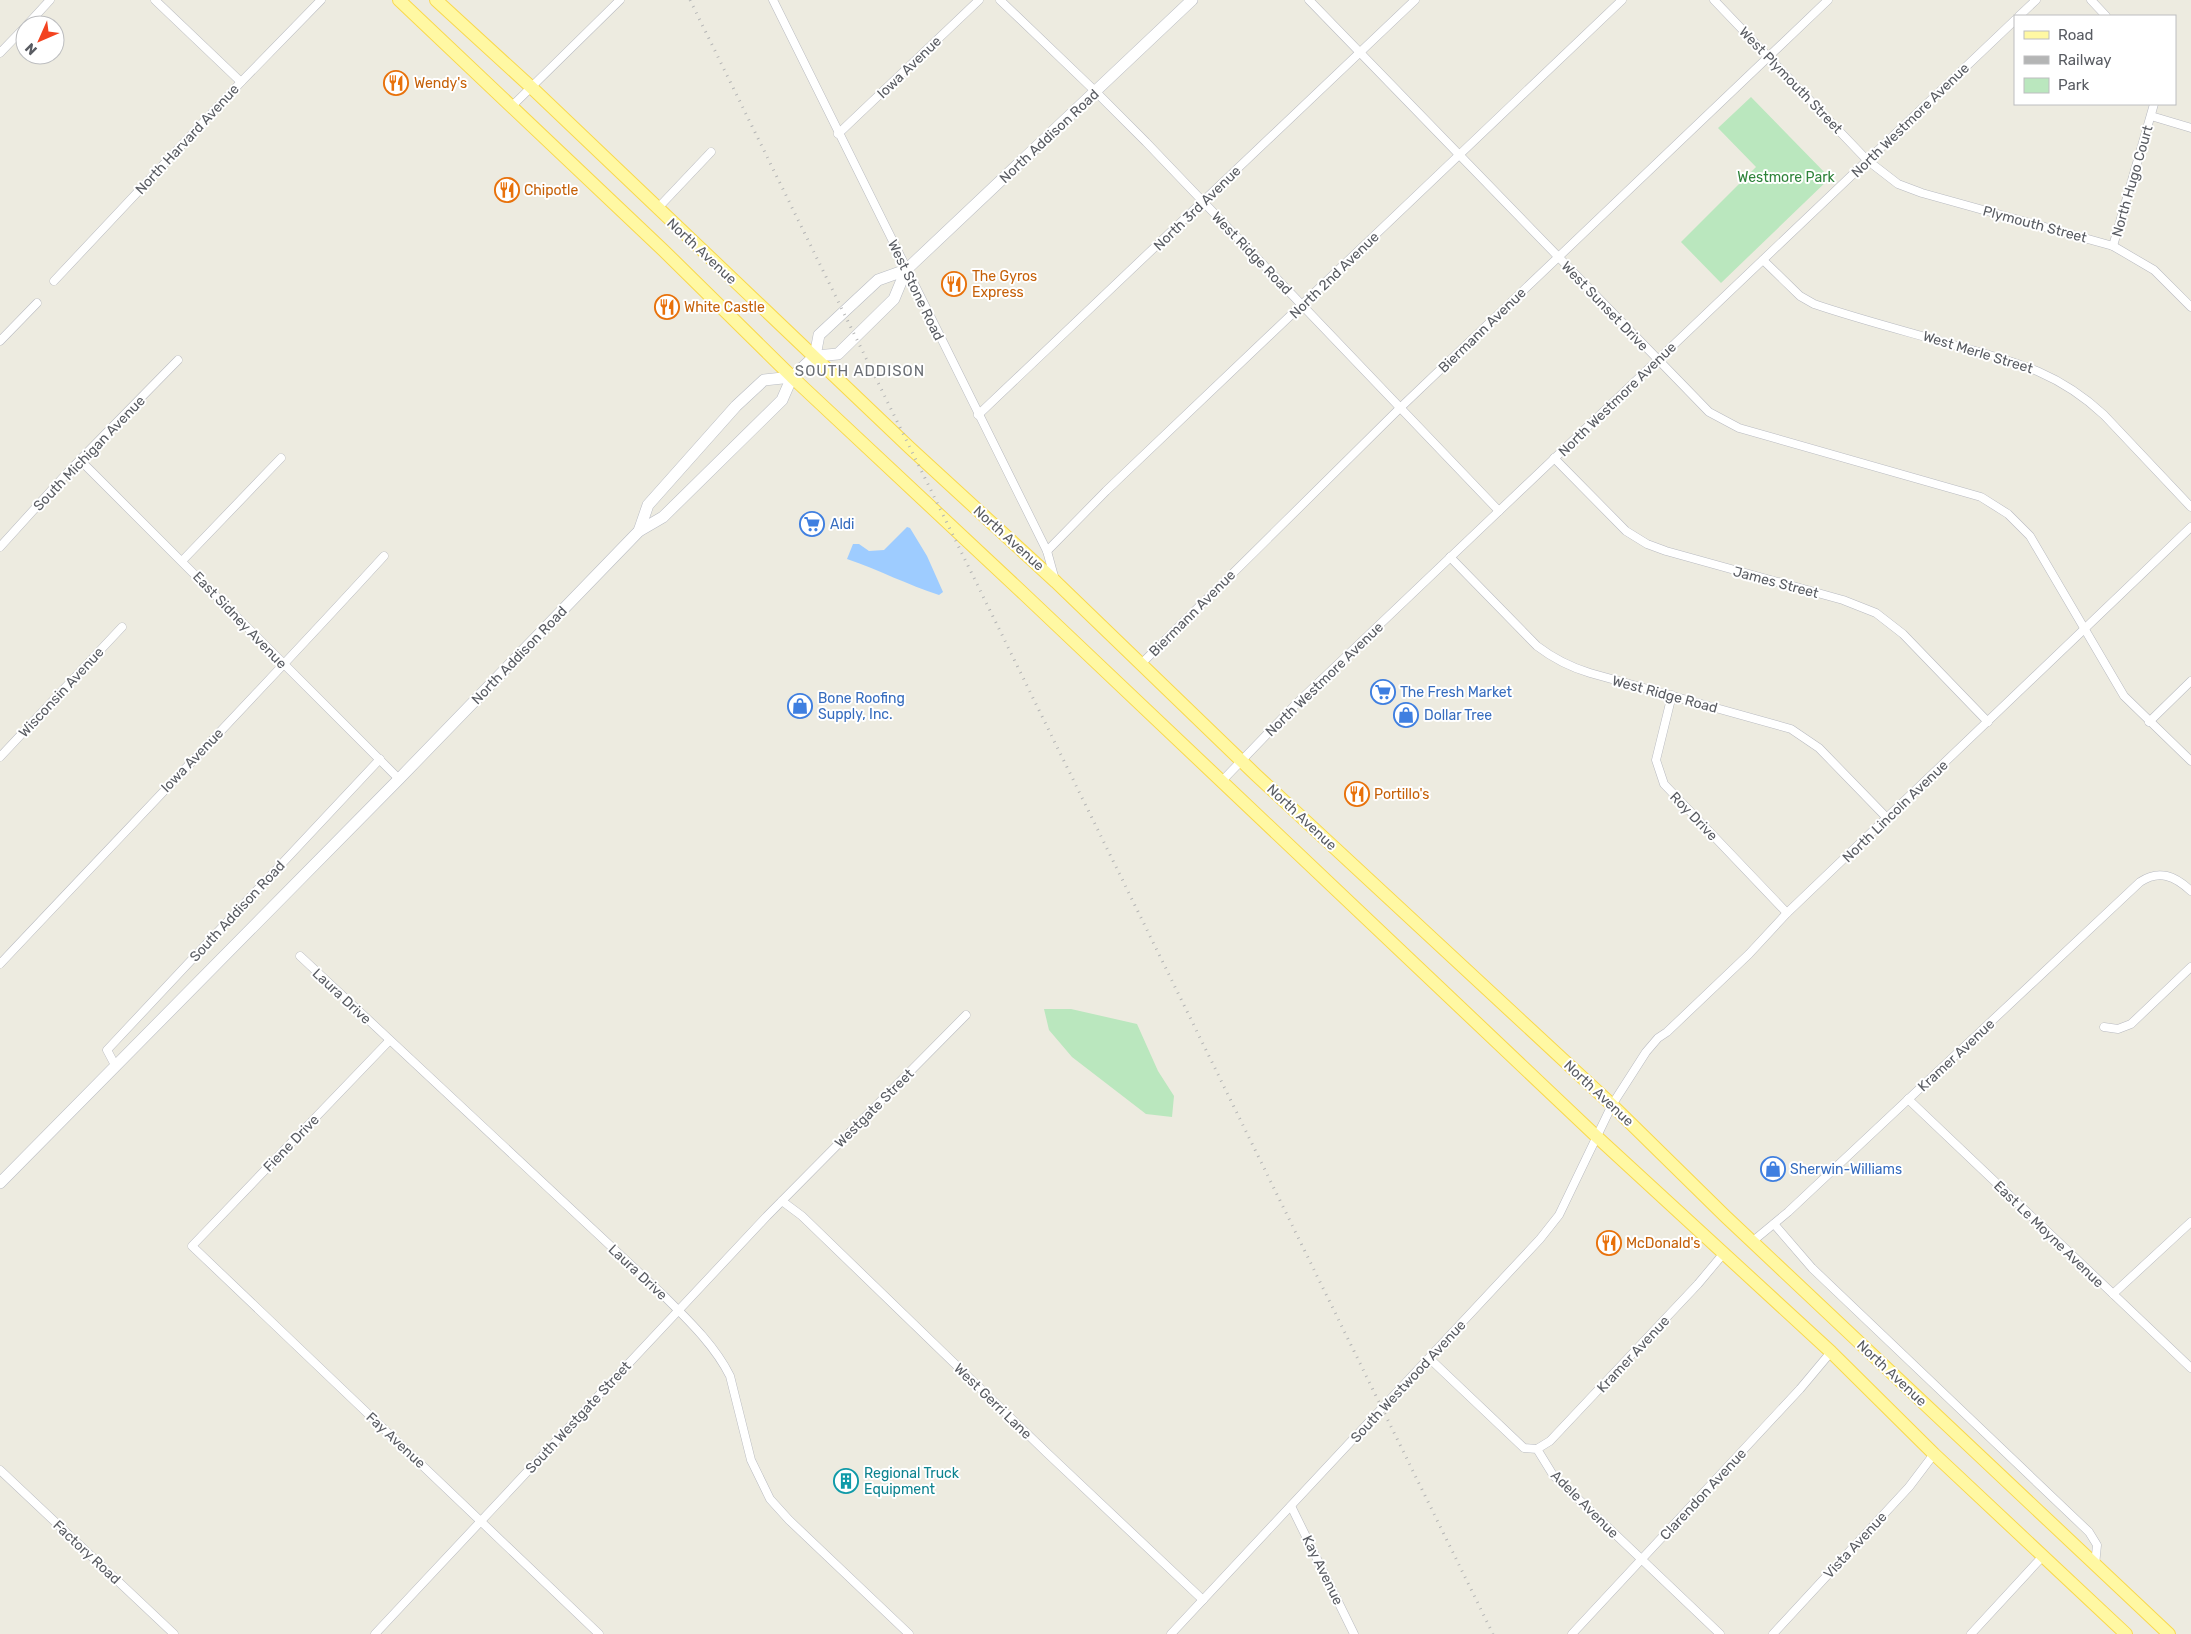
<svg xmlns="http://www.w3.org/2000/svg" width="2191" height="1634" viewBox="0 0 2191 1634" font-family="Rubik,sans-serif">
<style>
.green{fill:#bae7be}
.water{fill:#9eccff}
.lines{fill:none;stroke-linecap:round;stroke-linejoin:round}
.street-casing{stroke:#b8bac0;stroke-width:9}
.secondary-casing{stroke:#b9bcc3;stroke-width:12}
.primary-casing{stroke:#f9d84d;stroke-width:14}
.street{stroke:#fff;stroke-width:8}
.secondary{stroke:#fff;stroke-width:11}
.primary{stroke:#fff8a3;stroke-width:12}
.rail{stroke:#b4b5b5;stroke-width:3;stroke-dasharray:1 6;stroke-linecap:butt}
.labels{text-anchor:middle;stroke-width:4;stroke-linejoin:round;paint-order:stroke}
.street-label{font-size:14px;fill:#595c62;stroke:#fff}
.food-label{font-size:14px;fill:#c56008;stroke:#fff;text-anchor:start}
.park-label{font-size:14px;fill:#2e833a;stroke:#fff}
.shop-label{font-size:14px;fill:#366cbe;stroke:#fff;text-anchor:start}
.culture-label{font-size:14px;fill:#0d838f;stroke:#fff;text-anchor:start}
.neighbourhood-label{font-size:15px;letter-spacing:1px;fill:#6a6e74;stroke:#fff}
</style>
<rect width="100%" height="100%" fill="#edebe0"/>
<!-- green -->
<g class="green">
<path d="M1751 97 1830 178 1721 283 1681 242 1756 167 1718 128Z"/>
<path d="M1044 1009H1071L1137 1024 1158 1071 1174 1096 1172 1117 1146 1114 1072 1057 1049 1030Z"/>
</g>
<!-- water -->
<path class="water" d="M907 527 910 528 927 556 943 592 939 595C908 585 879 570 847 559L853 544H859L869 551 884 550Z"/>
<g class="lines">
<defs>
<g id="street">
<path d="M155 0 241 82"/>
<path d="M773 0 1047 551 1055 580"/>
<path d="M1000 0 1096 92 1146 142 1499 511"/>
<path d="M1309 0 1709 412 1739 428 1981 497 2008 514 2030 536 2124 696 2191 761"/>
<path d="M1714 0 1867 160 1898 184 1922 193 2113 246 2154 270 2191 307"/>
<path d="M2091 0 2106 16"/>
<path d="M2019 16 2036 0"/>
<path d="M27 25 50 0"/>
<path d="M0 53 25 27"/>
<path d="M511 107 620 0"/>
<path d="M2151 116 2191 128"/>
<path d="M838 134 979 0"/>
<path d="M657 209 711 152"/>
<path d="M2113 246 2154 104"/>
<path d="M1763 260 1800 296 1814 304C1861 320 1909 332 1957 346 2016 362 2058 372 2104 415L2191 507"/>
<path d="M54 281 241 82 321 0"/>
<path d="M0 341 37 303"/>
<path d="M978 415 1415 0"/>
<path d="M1554 458 1626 531 1647 544 1666 551 1843 600 1876 613 1903 634 1988 722"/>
<path d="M81 461 399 779"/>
<path d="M0 547 68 472 178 360"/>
<path d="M1047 551 1106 491 1622 0"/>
<path d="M1450 557 1537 646C1554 659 1570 667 1590 673L1791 729 1819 748 1887 818"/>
<path d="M182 561 281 458"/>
<path d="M1141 664 1400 408 1828 0"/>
<path d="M1672 695 1656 760 1664 784 1787 913"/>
<path d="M2149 722 2191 681"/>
<path d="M0 757 122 627"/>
<path d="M1222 781 1294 706 2015 20"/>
<path d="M300 956 661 1293C686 1318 714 1344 730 1376L751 1460 770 1499 789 1520 909 1634"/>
<path d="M0 964C128 828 258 694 384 556"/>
<path d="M2104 1027 2118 1029 2131 1024 2191 967"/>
<path d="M389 1041 192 1246 599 1634"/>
<path d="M115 1065 107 1050 380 759"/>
<path d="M1908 1099 2191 1368"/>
<path d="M782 1201 802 1216 1046 1452 1203 1600"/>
<path d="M1774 1224 1812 1268 2089 1532 2097 1545 2095 1565"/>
<path d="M1753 1241 1788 1212 2140 882C2159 869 2175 876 2191 891"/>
<path d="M2113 1294 2191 1222"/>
<path d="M1429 1358 1524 1448 1537 1449 1553 1475 1720 1634"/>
<path d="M1537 1449 1550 1441 1698 1284 1724 1253"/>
<path d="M0 1470 174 1634"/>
<path d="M1291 1506 1354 1634"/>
<path d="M375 1634 767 1216 966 1015"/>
<path d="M1171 1634 1540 1239 1559 1215 1612 1105 1646 1052 1658 1038 1667 1032 1749 954 1787 913 2191 527"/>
<path d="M1572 1634 1800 1389 1831 1352"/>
<path d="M1773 1634 1909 1487 1934 1454"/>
<path d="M1971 1634 2043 1556"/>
</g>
<g id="secondary">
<path d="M815 356 838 354 894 299 906 270"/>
<path d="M639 531 648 505 736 406 764 380 792 377"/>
<path d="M0 1183 399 779 639 531 663 517 782 400 792 377 815 356 819 335 878 280 906 270 1192 0"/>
</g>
<g id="primary">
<path d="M399 0 663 250 792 377 1025 595 1596 1136 1831 1352 1934 1454 2126 1634"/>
<path d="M436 0 531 87 910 448 1056 582 1256 775 1612 1105 1725 1216 2169 1634"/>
</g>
</defs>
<!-- street casing -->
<use href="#street" class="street-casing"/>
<!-- secondary casing -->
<use href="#secondary" class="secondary-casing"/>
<!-- primary casing -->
<use href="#primary" class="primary-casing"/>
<!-- street -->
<use href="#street" class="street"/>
<!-- secondary -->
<use href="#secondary" class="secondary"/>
<!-- primary -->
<use href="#primary" class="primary"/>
<!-- rail -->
<path class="rail" d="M690 0 1493 1634"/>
</g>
<!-- icons -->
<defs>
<symbol id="restaurant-ring" viewBox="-11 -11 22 22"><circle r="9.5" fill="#fff" stroke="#e8710a" stroke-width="1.5"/><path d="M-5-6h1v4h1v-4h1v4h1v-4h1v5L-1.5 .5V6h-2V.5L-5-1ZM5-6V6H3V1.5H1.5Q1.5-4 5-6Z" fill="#e8710a"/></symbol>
<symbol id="supermarket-ring" viewBox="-11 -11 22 22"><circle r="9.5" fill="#fff" stroke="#3f7fe0" stroke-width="1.5"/><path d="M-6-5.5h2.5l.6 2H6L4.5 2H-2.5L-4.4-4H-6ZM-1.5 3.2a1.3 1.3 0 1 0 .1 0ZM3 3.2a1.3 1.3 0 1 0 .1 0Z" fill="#3f7fe0"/></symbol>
<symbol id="shop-ring" viewBox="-11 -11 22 22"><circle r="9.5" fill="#fff" stroke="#3f7fe0" stroke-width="1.5"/><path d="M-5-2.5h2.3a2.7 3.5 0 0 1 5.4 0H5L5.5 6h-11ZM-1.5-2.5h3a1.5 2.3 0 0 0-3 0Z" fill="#3f7fe0"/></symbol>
<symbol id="building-ring" viewBox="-11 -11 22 22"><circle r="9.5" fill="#fff" stroke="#0f9aa8" stroke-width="1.5"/><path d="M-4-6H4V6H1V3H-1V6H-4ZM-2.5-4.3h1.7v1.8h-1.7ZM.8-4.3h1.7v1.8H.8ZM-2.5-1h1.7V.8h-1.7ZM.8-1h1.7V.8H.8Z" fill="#0f9aa8"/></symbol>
</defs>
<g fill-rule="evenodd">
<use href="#restaurant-ring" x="382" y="69" width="28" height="28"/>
<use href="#restaurant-ring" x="493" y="176" width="28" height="28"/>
<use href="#restaurant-ring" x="940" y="270" width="28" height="28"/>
<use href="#restaurant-ring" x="653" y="293" width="28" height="28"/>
<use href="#supermarket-ring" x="798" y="510" width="28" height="28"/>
<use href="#supermarket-ring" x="1369" y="678" width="28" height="28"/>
<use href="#shop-ring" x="786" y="692" width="28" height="28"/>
<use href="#shop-ring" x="1392" y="701" width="28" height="28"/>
<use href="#restaurant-ring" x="1343" y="780" width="28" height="28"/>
<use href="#shop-ring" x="1759" y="1155" width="28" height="28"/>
<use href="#restaurant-ring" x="1595" y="1229" width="28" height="28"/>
<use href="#building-ring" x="832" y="1467" width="28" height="28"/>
</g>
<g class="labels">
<!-- street labels -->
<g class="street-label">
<text transform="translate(909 67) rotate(-44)" y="5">Iowa Avenue</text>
<text transform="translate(1791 80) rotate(46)" y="5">West Plymouth Street</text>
<text transform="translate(1910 120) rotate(-44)" y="5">North Westmore Avenue</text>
<text transform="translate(1049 136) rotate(-43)" y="5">North Addison Road</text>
<text transform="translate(187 139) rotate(-47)" y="5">North Harvard Avenue</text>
<text transform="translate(2132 181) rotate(-74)" y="5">North Hugo Court</text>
<text transform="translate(1197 208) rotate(-44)" y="5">North 3rd Avenue</text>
<text transform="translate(2035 224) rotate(15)" y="5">Plymouth Street</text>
<text transform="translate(702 251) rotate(43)" y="5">North Avenue</text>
<text transform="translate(1252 253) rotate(46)" y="5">West Ridge Road</text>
<text transform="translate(1334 275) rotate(-44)" y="5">North 2nd Avenue</text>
<text transform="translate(916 290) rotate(64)" y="5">West Stone Road</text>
<text transform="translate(1605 306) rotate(46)" y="5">West Sunset Drive</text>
<text transform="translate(1482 330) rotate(-44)" y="5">Biermann Avenue</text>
<text transform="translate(1978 352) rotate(17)" y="5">West Merle Street</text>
<text transform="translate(1617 399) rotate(-44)" y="5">North Westmore Avenue</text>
<text transform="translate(89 453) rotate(-46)" y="5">South Michigan Avenue</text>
<text transform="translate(1009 538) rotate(42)" y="5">North Avenue</text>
<text transform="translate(1776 582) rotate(15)" y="5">James Street</text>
<text transform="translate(1192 613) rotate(-45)" y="5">Biermann Avenue</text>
<text transform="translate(240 620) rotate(46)" y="5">East Sidney Avenue</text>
<text transform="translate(519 655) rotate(-46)" y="5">North Addison Road</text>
<text transform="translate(1324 679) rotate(-44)" y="5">North Westmore Avenue</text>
<text transform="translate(61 692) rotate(-47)" y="5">Wisconsin Avenue</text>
<text transform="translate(1665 694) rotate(15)" y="5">West Ridge Road</text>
<text transform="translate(192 760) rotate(-46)" y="5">Iowa Avenue</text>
<text transform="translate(1895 811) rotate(-44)" y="5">North Lincoln Avenue</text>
<text transform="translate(1694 816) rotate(46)" y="5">Roy Drive</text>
<text transform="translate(1302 817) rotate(43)" y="5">North Avenue</text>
<text transform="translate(237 911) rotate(-47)" y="5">South Addison Road</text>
<text transform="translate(342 996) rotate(43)" y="5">Laura Drive</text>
<text transform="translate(1956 1055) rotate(-43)" y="5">Kramer Avenue</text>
<text transform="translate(1599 1093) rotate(43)" y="5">North Avenue</text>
<text transform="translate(874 1108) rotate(-45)" y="5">Westgate Street</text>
<text transform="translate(291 1143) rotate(-46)" y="5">Fiene Drive</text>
<text transform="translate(2049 1234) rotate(44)" y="5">East Le Moyne Avenue</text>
<text transform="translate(638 1272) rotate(43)" y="5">Laura Drive</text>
<text transform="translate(1633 1354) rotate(-47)" y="5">Kramer Avenue</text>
<text transform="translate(1892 1373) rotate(43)" y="5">North Avenue</text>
<text transform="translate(1408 1381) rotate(-47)" y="5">South Westwood Avenue</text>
<text transform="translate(993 1401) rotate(44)" y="5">West Gerri Lane</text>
<text transform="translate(578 1417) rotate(-47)" y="5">South Westgate Street</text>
<text transform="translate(396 1440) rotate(43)" y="5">Fay Avenue</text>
<text transform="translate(1703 1494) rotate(-47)" y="5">Clarendon Avenue</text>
<text transform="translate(1585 1504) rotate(45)" y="5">Adele Avenue</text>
<text transform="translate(1855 1545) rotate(-47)" y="5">Vista Avenue</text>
<text transform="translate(87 1552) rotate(43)" y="5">Factory Road</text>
<text transform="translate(1323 1570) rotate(64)" y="5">Kay Avenue</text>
</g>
<!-- food labels -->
<g class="food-label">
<text x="414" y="88">Wendy's</text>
<text x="524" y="195">Chipotle</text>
<text x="972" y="281">The Gyros<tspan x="972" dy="16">Express</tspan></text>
<text x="684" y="312">White Castle</text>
<text x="1374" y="799">Portillo's</text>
<text x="1626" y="1248">McDonald's</text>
</g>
<!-- park labels -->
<g class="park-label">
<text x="1786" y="182">Westmore Park</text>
</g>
<!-- shop labels -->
<g class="shop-label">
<text x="830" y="529">Aldi</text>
<text x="1400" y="697">The Fresh Market</text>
<text x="818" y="703">Bone Roofing<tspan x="818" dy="16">Supply, Inc.</tspan></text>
<text x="1424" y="720">Dollar Tree</text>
<text x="1790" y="1174">Sherwin-Williams</text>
</g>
<!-- culture labels -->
<g class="culture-label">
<text x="864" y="1478">Regional Truck<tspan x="864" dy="16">Equipment</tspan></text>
</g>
<!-- neighbourhood labels -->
<g class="neighbourhood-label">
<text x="860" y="376">SOUTH ADDISON</text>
</g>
</g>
<!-- legend -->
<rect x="2014" y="15" width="162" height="90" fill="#ffffff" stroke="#bdbec0"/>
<rect x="2024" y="31" width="25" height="8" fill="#fff8a3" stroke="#bdbec0"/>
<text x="2058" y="40" font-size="15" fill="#595c62">Road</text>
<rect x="2024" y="56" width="25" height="8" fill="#b4b5b5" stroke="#bdbec0"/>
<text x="2058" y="65" font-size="15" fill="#595c62">Railway</text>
<rect x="2024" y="78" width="25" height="15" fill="#bae7be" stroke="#bdbec0"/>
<text x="2058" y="90" font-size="15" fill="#595c62">Park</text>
<!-- north arrow -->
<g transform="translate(40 40) rotate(225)"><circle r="24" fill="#ffffff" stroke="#bdbec0"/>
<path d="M0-4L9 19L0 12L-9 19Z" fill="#f34320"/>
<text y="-8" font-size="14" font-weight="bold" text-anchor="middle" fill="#595c62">N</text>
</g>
</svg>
